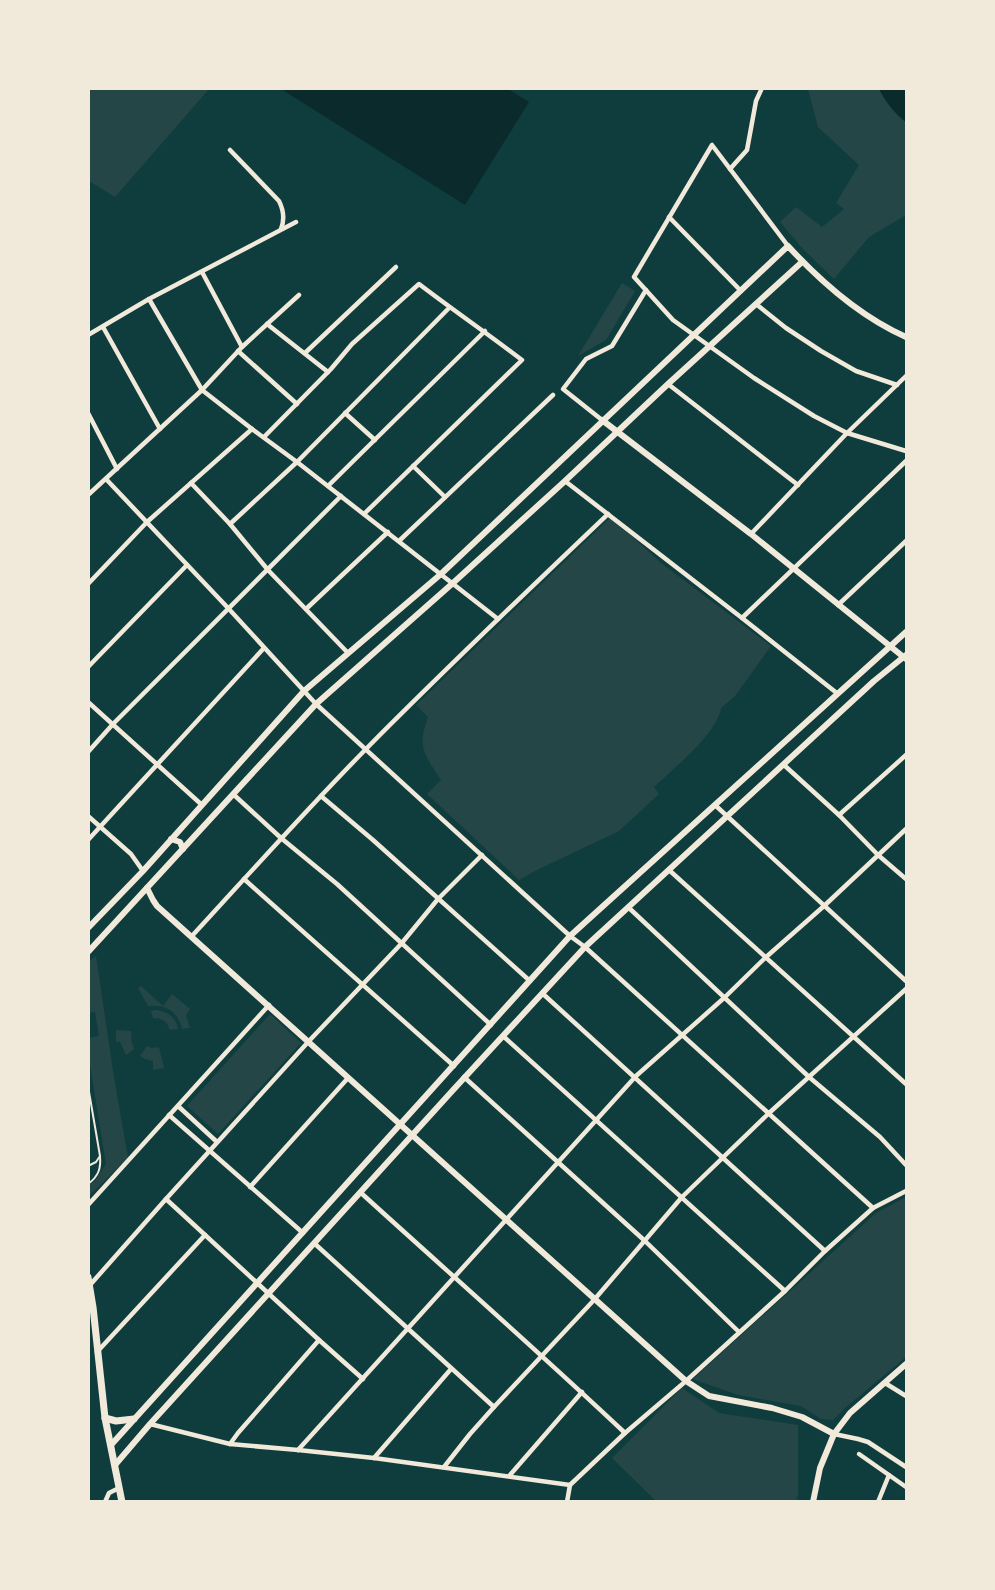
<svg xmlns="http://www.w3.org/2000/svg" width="995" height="1590" viewBox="0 0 995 1590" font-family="Inter,sans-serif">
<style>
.green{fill:#244646}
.water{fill:#0a2a2b}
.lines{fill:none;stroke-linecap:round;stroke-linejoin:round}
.service{stroke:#f1e9da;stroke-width:2}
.minor{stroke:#f1e9da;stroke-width:4.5}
.tertiary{stroke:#f1e9da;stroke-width:6}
.secondary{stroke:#f1e9da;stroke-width:7}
</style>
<rect width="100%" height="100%" fill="#0f3d3e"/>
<!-- green -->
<g class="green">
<path d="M89 88H209V89L115 197 89 181Z"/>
<path d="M808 89H879C886 102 894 113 906 122V215L869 237 834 279 803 249 780 222 796 207 822 227 844 209 836 203 859 165 818 127Z"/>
<path d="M622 283 635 291 606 340 578 356Z"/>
<path d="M611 517 661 563 771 646 735 696 721 708C717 734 673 769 654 787L659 794 619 831 537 870 519 880 427 794 441 780C424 754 417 747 428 717L416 705Z"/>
<path d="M96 956 113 1071 128 1158 89 1196V1185L95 1181 106 1164 89 1059V1038L99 1036 95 1012 88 1013 89 961Z"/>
<path d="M141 986 163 1006 172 994 190 1009 186 1015 190 1028 182 1029C178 1011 166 1004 148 1006L138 988Z"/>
<path d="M156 1010C168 1012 176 1017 178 1029L170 1030C167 1021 162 1018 153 1018L151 1011Z"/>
<path d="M270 1014 301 1043 218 1134 187 1106Z"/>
<path d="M116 1030 131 1031 132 1043 134 1049 126 1055 120 1042H116Z"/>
<path d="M147 1046 151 1048 159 1047 164 1068 153 1070V1061L145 1059 140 1056Z"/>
<path d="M906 1197V1357L845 1408 833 1420 821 1419 801 1406 738 1395 693 1379 876 1213Z"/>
<path d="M682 1388 719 1413 798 1425V1495L796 1501H656L612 1458Z"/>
</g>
<!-- water -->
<g class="water">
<path d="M281 89H508L529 102 465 205Z"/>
<path d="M879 89H904L906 91V122C894 113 886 102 879 89Z"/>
</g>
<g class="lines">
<!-- service -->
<g class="service">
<path d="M88 1086 100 1156C101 1168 99 1176 88 1184"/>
<path d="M88 1166 96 1162 100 1156"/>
</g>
<!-- minor -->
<g class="minor">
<path d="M230 150 279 201C284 211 285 219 281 229"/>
<path d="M730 169 747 150 756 101 762 88"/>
<path d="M669 217 741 291"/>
<path d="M788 246 712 145 634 277 673 320 754 378 814 416 847 433 906 451"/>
<path d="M202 272 242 347"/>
<path d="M149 299 202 390 252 429 297 462 498 619"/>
<path d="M756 304 786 328 821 351 856 371 897 385"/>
<path d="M267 324 328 372"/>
<path d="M103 327 160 429"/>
<path d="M88 335 149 299 296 222"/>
<path d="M238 351 297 404"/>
<path d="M305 353 396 267"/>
<path d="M668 384 798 485"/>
<path d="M88 413 117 469"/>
<path d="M345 413 375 440"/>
<path d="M602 420 563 389 586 359 612 346 646 290"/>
<path d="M264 437 331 369 352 344 419 284C453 310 488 334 522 360L364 514"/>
<path d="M413 466 445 497"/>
<path d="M106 479 228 608 316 704 570 936 585 947 873 1208"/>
<path d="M565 481 742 618 838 694"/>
<path d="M191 483 230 524 268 570 348 653"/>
<path d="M328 486 485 331"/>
<path d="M88 495 202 390 242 347 299 295"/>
<path d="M230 524 297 462 449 308"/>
<path d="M751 534 847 433 906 376"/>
<path d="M399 541 553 395"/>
<path d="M88 584 147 522 252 429"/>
<path d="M838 605 906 541"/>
<path d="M306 609 388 532"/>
<path d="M742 618 906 461"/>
<path d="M88 667 187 565"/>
<path d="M88 702 202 805"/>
<path d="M88 752 113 724 341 496"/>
<path d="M784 765 839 815 878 855 906 879"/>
<path d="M233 794 281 838 337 884 491 1025"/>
<path d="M321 796 373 840 530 981"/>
<path d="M715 805 906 981"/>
<path d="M839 815 906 755"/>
<path d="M88 816 131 854 143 871"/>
<path d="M88 840 264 648"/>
<path d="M669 870 906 1084"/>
<path d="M244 879 454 1066"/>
<path d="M628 907 809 1077 880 1137 906 1165"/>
<path d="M192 936C249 874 306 810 366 749 445 669 526 592 608 514"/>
<path d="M542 993 825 1251"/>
<path d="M503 1036 785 1291"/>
<path d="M464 1077 645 1241 739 1332"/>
<path d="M178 1106 217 1142"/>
<path d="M169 1115 303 1233"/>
<path d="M250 1187 348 1078"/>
<path d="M360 1192C448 1272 538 1351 625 1433"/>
<path d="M166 1199 319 1340 363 1379"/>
<path d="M88 1205 269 1005"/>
<path d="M314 1243 494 1407"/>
<path d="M88 1285H90L166 1199 309 1041 401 944 438 899 482 855"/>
<path d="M97 1352 205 1235"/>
<path d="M885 1383 906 1396"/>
<path d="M150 1424 230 1444 298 1450 374 1458 570 1485"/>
<path d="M834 1434 858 1439 868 1442 906 1467"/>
<path d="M230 1444 238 1433 319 1340"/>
<path d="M298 1450 636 1076 724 998 765 958 824 906 906 829"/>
<path d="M859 1454 906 1487"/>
<path d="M374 1458 451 1369"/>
<path d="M444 1467 470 1434 494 1407 594 1300 682 1197 768 1114 906 989"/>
<path d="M510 1475 582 1392"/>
<path d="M105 1502 109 1493 119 1488"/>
<path d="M567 1502 570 1485 625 1433 686 1381 785 1291 825 1251 873 1208 906 1191"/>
<path d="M878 1502 889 1475"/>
</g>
<!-- tertiary -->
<g class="tertiary">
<path d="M602 420 751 534 906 659"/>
<path d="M171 839 180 842 183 849"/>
<path d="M147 888 153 900 157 906 686 1381 709 1396 772 1408 802 1417 834 1434"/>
<path d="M88 928 143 871 304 691 441 574 788 246C821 282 861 317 906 337"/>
<path d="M88 952 316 704 453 583 565 481 668 384 802 262"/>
<path d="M111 1445 570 936 906 632"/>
<path d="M115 1465 150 1424 454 1089 585 947 874 681 906 655"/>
<path d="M813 1502 820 1468 834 1434 850 1413 906 1364"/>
</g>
<!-- secondary -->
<g class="secondary">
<path d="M88 1277 93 1307 105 1418 122 1502"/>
<path d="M105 1418 116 1421 134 1419"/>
</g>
</g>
<!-- border -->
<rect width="995" height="1590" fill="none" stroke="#f1e9da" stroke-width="180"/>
</svg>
